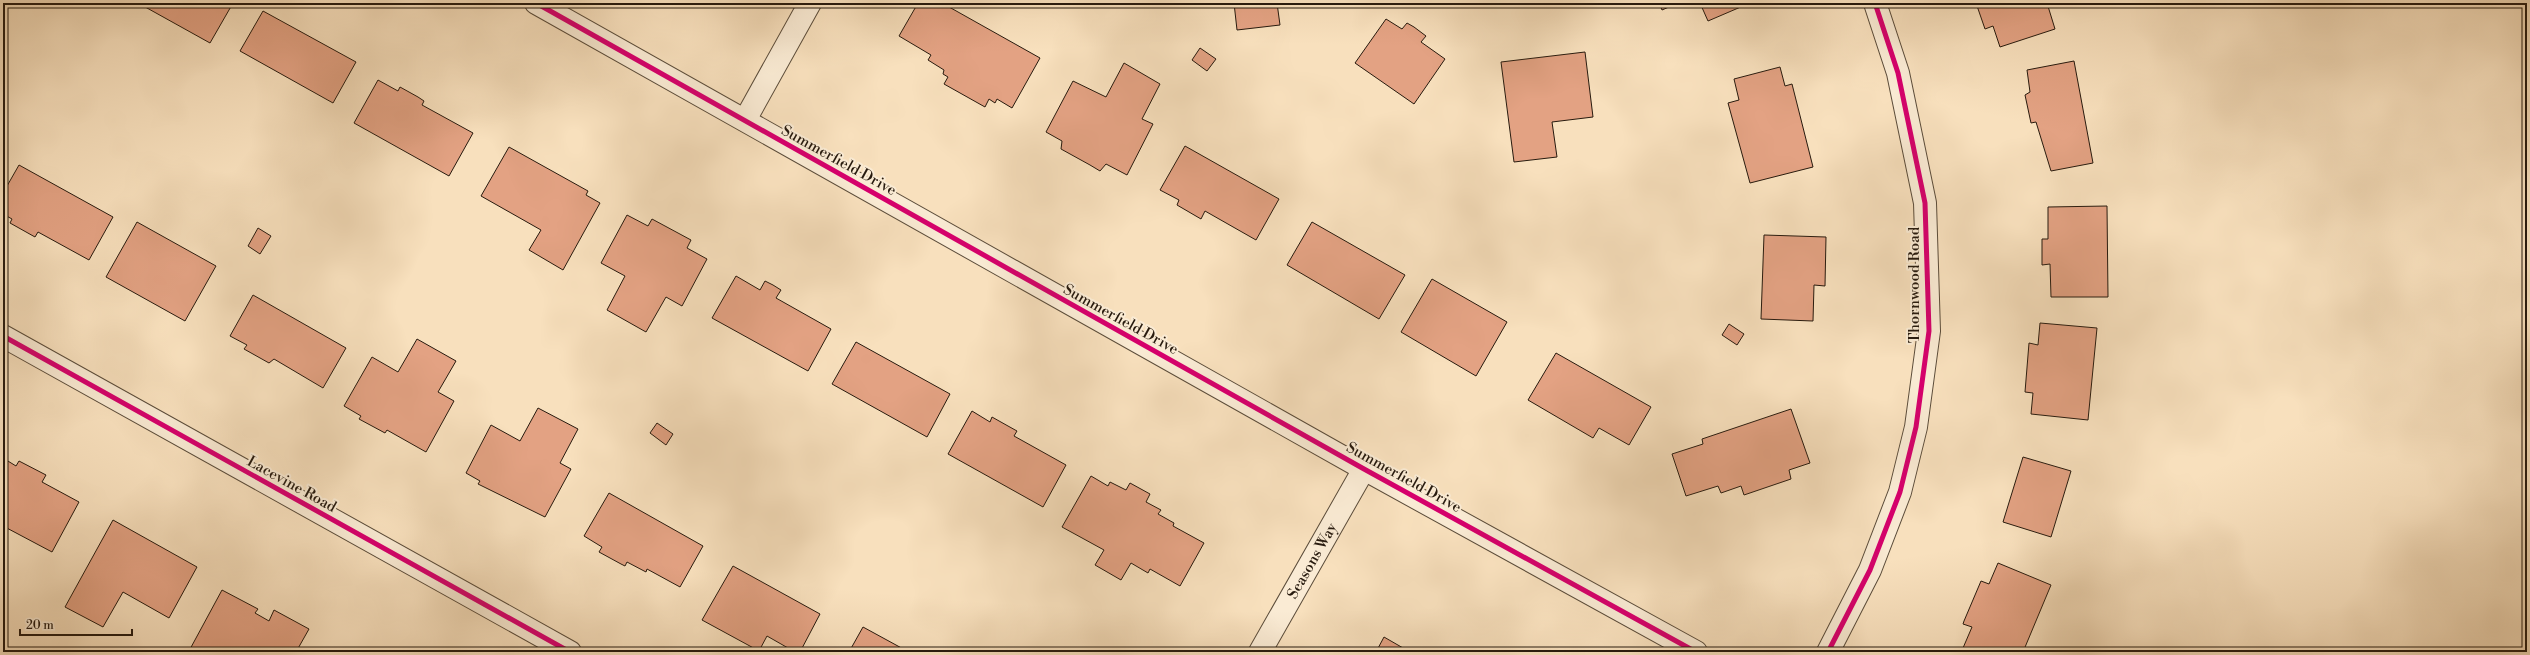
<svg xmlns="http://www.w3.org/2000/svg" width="2530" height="655" viewBox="0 0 2530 655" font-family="'Libre Bodoni',serif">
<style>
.building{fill:#e3a283;stroke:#271a0e}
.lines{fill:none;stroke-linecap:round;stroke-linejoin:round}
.minor-casing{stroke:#5b4c3a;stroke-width:24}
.minor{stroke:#faebd4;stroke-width:22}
.cycleway-casing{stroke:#faebd4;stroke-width:8}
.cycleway{stroke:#d6006c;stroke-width:5}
.labels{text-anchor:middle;stroke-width:4;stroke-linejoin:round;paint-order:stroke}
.street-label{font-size:15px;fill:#271a0e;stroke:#faebd4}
</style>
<rect width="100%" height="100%" fill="#f8e0bd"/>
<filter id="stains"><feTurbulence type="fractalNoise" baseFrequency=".005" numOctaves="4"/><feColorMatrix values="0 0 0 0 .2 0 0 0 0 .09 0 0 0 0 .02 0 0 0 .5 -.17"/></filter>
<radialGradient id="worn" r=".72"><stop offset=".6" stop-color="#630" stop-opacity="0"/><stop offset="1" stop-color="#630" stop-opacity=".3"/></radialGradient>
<!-- building -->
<g class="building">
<path d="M138 3H233L210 43Z"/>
<path d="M918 3H942L1040 58 1012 108 997 99 995 103 989 99 985 107 944 84 948 77 943 74 944 70 928 60 931 55 899 36Z"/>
<path d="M1234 3H1277L1280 25 1237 30Z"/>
<path d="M1659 3H1678L1662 10Z"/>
<path d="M1700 3H1750L1708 21Z"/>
<path d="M1976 3H2047L2055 29 2000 47 1993 26 1985 29Z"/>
<path d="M263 11 356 62 333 103 240 51Z"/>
<path d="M1386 19 1402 29 1407 23 1414 27 1426 36 1421 42 1445 59 1414 104 1355 63Z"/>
<path d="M1200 48 1216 59 1207 71 1192 60Z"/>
<path d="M1585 52 1593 117 1552 122 1557 157 1514 162 1501 62Z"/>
<path d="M2074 61 2093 163 2051 171 2036 122 2031 123 2025 95 2030 92 2027 70Z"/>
<path d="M1124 63 1160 84 1142 119 1153 124 1127 175 1106 164 1100 171 1090 165 1061 149 1062 141 1046 132 1073 81 1106 97Z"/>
<path d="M1780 67 1785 86 1792 84 1813 167 1750 183 1728 103 1739 100 1734 79Z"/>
<path d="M378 80 398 91 400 87 418 97 424 101 422 105 473 133 449 176 354 123Z"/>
<path d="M1185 146 1279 199 1256 240 1205 211 1201 219 1177 205 1179 200 1160 190Z"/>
<path d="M509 147 588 191 586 195 600 203 563 270 529 250 541 230 481 196Z"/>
<path d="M19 165 113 217 89 260 38 232 35 237 10 223 12 219 3 214V193Z"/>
<path d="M2107 206 2108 297H2051L2050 264 2042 265V239H2048V207Z"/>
<path d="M627 215 648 226 652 219 691 240 687 248 707 259 682 306 666 297 646 332 607 310 625 276 601 263Z"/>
<path d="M137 222 216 266 185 321 106 277Z"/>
<path d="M1312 222 1405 275 1379 319 1287 265Z"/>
<path d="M258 228 271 236 260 254 248 246Z"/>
<path d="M1764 235 1826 237 1825 286 1814 285 1813 321 1761 319Z"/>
<path d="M736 276 760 290 765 281 773 285 781 290 776 298 831 329 808 371 712 318Z"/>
<path d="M1432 279 1507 322 1476 376 1401 332Z"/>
<path d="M253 295 346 348 323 388 274 359 269 363 244 349 247 345 230 336Z"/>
<path d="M2040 323 2097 328 2088 420 2031 414 2033 393 2025 392 2029 343 2038 345Z"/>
<path d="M1729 324 1744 334 1737 345 1722 335Z"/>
<path d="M417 339 456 361 438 392 454 401 426 452 387 430 385 433 359 419 361 416 344 406 372 357 398 372Z"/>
<path d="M856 342 950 394 927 437 832 384Z"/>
<path d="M1556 353 1651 407 1629 445 1599 428 1593 438 1528 400Z"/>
<path d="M538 408 578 429 560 463 571 469 545 517 478 484 480 481 466 473 491 425 520 441Z"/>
<path d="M1791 409 1810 463 1789 470 1791 479 1744 495 1741 486 1721 493 1718 486 1686 496 1672 454 1703 444 1702 439Z"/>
<path d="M972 411 990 422 992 417 1008 426 1017 431 1014 436 1066 465 1043 507 948 454Z"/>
<path d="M657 423 673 434 666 445 650 433Z"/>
<path d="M2023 457 2071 471 2051 537 2003 522Z"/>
<path d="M3 458 16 466 19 461 46 475 42 482 79 502 52 552 3 526Z"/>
<path d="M1091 476 1108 486 1110 482 1126 490 1130 483 1150 494 1146 502 1161 510 1158 514 1174 523 1173 526 1204 543 1180 586 1150 569 1148 573 1131 563 1121 580 1095 565 1104 550 1062 527Z"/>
<path d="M609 493 703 546 680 587 647 569 646 572 627 562 625 566 621 564 599 552 602 547 584 536Z"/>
<path d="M113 520 197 567 169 618 123 592 103 627 65 607Z"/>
<path d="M1998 563 2051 585 2023 652H1973L1963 648 1972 627 1963 624 1964 621 1981 581 1989 584Z"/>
<path d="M733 566 820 614 800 652H795L767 636 759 651 702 620Z"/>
<path d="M222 590 258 609 255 613 269 621 274 610 309 629 296 652 189 651Z"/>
<path d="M863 627 907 651 909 652H849Z"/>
<path d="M1384 637 1410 652H1376Z"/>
</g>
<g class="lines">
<defs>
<g id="minor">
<path d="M536 3 1364 469 1696 652"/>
<path d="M745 120 810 3"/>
<path d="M3 336 570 652"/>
<path id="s1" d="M1260 652 1364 469"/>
<path d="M1828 652 1870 570 1900 492 1916 427 1929 331 1925 203 1898 73 1875 3"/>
</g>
</defs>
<!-- minor casing -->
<use href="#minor" class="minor-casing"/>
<!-- minor -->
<use href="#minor" class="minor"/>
<defs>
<g id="cycleway">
<path d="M536 3 1364 469 1696 652"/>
<path d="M3 336 570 652"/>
<path d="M1828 652 1870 570 1900 492 1916 427 1929 331 1925 203 1898 73 1875 3"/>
</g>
</defs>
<!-- cycleway casing -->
<use href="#cycleway" class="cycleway-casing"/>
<!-- cycleway -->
<use href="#cycleway" class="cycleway"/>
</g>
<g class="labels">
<!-- street labels -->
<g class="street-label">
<text transform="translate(839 160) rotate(29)" y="5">Summerfield Drive</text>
<text transform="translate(1914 285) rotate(-90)" y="5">Thornwood Road</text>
<text transform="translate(1121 319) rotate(29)" y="5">Summerfield Drive</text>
<text transform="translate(1404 477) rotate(29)" y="5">Summerfield Drive</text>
<text transform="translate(292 484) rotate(29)" y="5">Lacevine Road</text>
<text dy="5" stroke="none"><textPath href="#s1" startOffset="105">Seasons Way</textPath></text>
</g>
</g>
<!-- margin -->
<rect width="2530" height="655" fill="none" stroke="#f8e0bd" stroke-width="16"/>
<rect x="4" y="4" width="2522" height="647" fill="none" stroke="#271a0e" stroke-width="2"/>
<rect x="8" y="8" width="2514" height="639" fill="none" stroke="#271a0e"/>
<!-- scale -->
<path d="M20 629v6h112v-6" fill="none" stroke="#271a0e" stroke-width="2"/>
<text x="26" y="629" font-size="12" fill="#271a0e" stroke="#faebd4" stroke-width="3" paint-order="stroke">20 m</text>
<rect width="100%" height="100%" filter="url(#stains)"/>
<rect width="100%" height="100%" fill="url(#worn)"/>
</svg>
